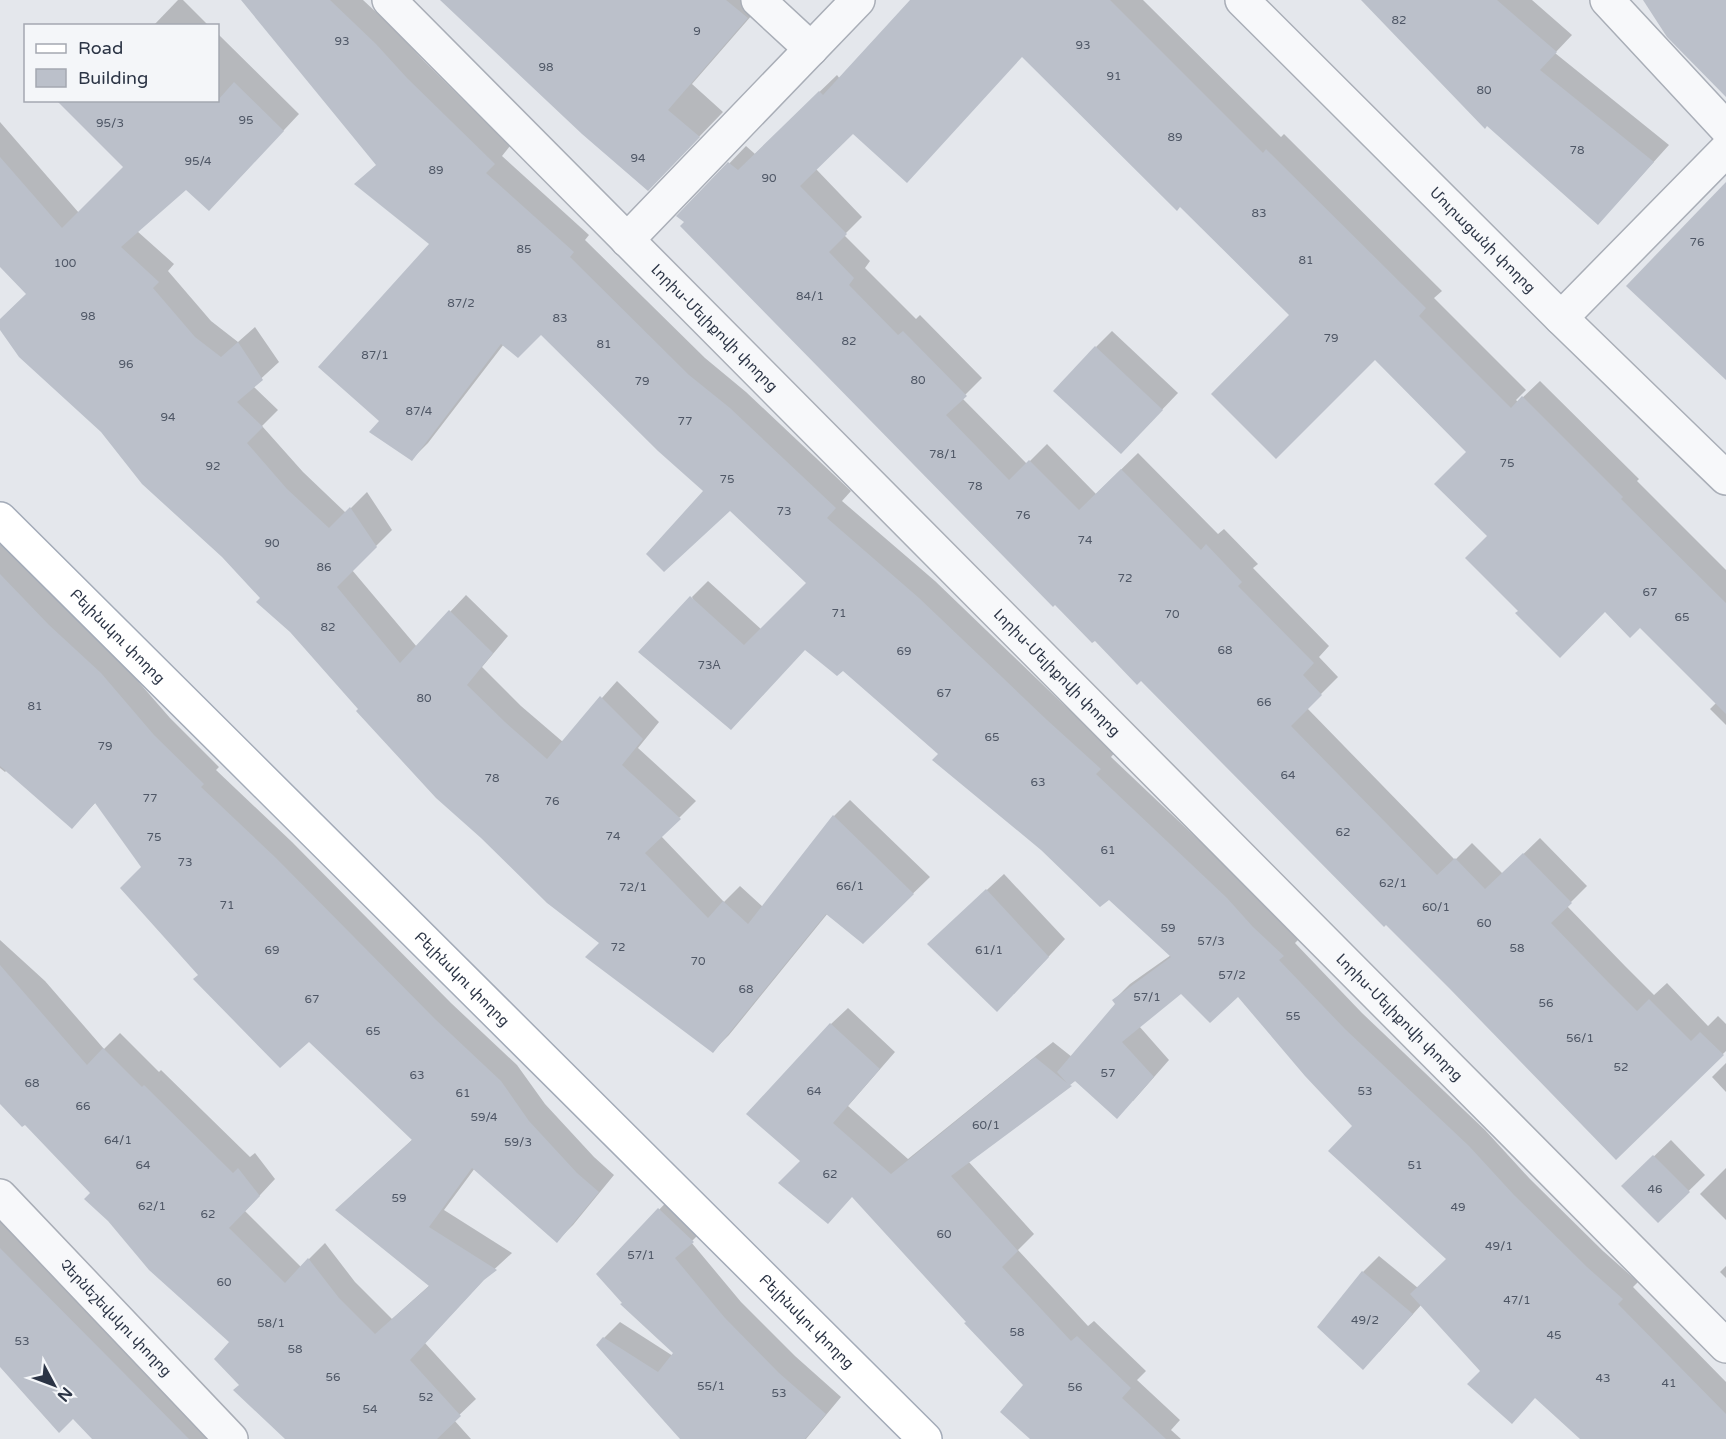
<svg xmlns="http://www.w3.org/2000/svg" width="1726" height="1439" viewBox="0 0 1726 1439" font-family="'Varela Round','Noto Sans Armenian',sans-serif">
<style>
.shadow{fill:#0003}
.building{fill:#bbc0ca}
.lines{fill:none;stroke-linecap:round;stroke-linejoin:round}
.minor-casing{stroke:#a9aeb7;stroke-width:36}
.major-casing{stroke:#a3abb8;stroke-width:36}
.minor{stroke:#f7f8fa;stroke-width:33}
.major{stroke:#fff;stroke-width:33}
.labels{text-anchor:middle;stroke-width:5;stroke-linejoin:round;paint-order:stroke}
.number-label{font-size:12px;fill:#4f5766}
.street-label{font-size:15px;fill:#2b3445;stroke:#f4f6f9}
</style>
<rect width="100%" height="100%" fill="#e4e7ec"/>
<!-- shadow -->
<g class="shadow">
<path d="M178 0H183L209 26H153Z"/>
<path d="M243 0H363L392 27 424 61 510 146 502 156 589 235 585 240 705 358 746 392 851 491 842 501 935 581 1063 704 1116 751 1111 757 1243 882 1299 939 1295 943 1362 1013 1485 1130 1530 1179 1603 1251 1638 1282 1633 1287 1726 1382V1439H1582L1536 1396 1482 1371 1422 1304 1379 1352 1363 1272 1379 1256 1418 1288 1448 1258 1354 1126 1238 995 1181 992 1139 1026 1169 1060 1133 1101 1076 1080 968 1161 1034 1234 1018 1250 1088 1326 1094 1321 1146 1371 1137 1380 1180 1420 1171 1430 1181 1439H1032L1025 1385 853 1196 802 1161 831 1024 848 1008 895 1052 848 1106 908 1159 1053 1042 1072 1057 1117 1004 1114 1000 1130 984 1171 955 1109 898 843 669 805 648 747 712 692 597 708 581 762 630 808 583 730 509 705 491 541 333 504 344 428 443 412 459 381 420 431 244 377 164Z"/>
<path d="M442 0H765L692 84 723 112 672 165Z"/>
<path d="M914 0H1143L1281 137 1284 134 1442 291 1434 298 1526 390 1516 400 1518 402 1540 381 1639 479 1637 481 1726 570V725L1710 709 1717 702 1640 626 1605 610 1520 611 1489 536 1468 452 1375 358 1291 315 1180 205 1023 55 853 132 816 169 862 217 844 235 870 261 865 268 916 319 920 315 982 378 962 398 1027 464 1047 444 1096 494 1138 453 1218 534 1224 529 1258 564 1253 568 1329 646 1319 657 1338 677 1307 708 1455 860 1472 843 1503 874 1540 838 1587 886 1567 906 1625 966 1654 995 1667 983 1708 1026 1718 1016 1726 1024V1051L1616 1158 1451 988 679 216 746 146 755 154 837 75 840 79Z"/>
<path d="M1364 0H1532L1572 35 1555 53 1669 145 1614 206Z"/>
<path d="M218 34 299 114 225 193 186 188 137 231 174 264 168 271 211 321 238 342 255 327 279 362 253 386 278 410 262 426 303 472 346 513 367 492 392 530 352 570 417 647 466 595 508 636 482 667 521 706 563 742 617 681 659 722 638 748 696 801 661 836 724 902 740 886 763 907 834 816 850 800 930 877 863 942 828 913 729 1035 713 1051 360 709 262 598 103 431 0 328V320L27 294 0 264V122L79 213 218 100Z"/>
<path d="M1112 331 1178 393 1137 436 1096 347Z"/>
<path d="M2 543 66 609 117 657 170 718 219 767 216 770 292 842 451 1003 517 1065 545 1104 594 1157 614 1175 573 1225 557 1241 475 1168 444 1210 512 1253 487 1276 425 1343 476 1399 454 1420 471 1439H316L241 1385 232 1342 25 1123 0 1102V940L45 981 104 1049 120 1033 159 1072 161 1070 250 1157 255 1153 275 1179 245 1211 301 1267 325 1243 355 1282 392 1319 430 1285 353 1194 413 1139 309 1040 200 975 143 867 96 802 72 827 7 770 5 772 0 768V545Z"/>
<path d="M1004 874 1065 939 1014 994 946 928Z"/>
<path d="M1726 1063V1092L1712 1077Z"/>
<path d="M1671 1140 1705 1175 1658 1221 1623 1186Z"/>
<path d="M1726 1168V1220L1700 1194Z"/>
<path d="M676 1192 709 1224 691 1242 741 1302 795 1356 841 1397 806 1439H682L604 1338 620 1322 673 1356 675 1353 624 1303 598 1274Z"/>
<path d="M0 1202 219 1439H95L73 1417 0 1365Z"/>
<path d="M1726 1266V1278L1720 1272Z"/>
</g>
<!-- building -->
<g class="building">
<path d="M241 0H330L376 44 407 78 495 164 486 173 574 252 570 257 689 375 730 408 836 508 827 518 919 598 1047 720 1101 769 1096 774 1227 898 1253 927 1284 956 1279 960 1345 1029 1469 1146 1514 1195 1587 1267 1623 1299 1618 1304 1726 1414V1439H1580L1535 1398 1512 1424 1467 1384 1480 1371 1410 1294 1446 1259 1328 1151 1352 1126 1305 1076 1238 997 1210 1023 1181 994 1122 1042 1154 1077 1117 1119 1075 1081 1070 1085 1072 1086 951 1176 1018 1251 1002 1267 1071 1341 1077 1336 1131 1388 1122 1398 1166 1439H1030L1000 1412 1023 1385 964 1323 966 1322 852 1197 828 1224 778 1183 800 1161 746 1114 830 1023 880 1069 833 1123 891 1174 1035 1057 1067 1083 1057 1072 1115 1004 1112 1000 1171 957 1109 900 1100 907 1041 850 932 760 938 754 843 671 837 676 805 650 731 730 638 652 690 596 744 645 806 583 730 511 664 572 646 554 703 491 658 451 541 335 518 358 501 344 412 461 369 432 379 421 318 367 429 244 354 184 376 165Z"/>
<path d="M440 0H726L748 18 668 110 700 137 648 191 582 134Z"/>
<path d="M910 0H1110L1263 153 1266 149 1426 308 1419 316 1511 408 1522 396 1623 497 1621 499 1726 603V714L1640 628 1630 638 1605 612 1560 658 1515 613 1518 611 1465 558 1487 536 1434 484 1466 452 1375 360 1276 459 1211 394 1289 315 1180 207 1177 211 1022 57 907 183 853 134 800 186 847 234 829 252 854 278 849 285 898 335 903 331 967 396 946 415 1009 480 1029 460 1079 510 1121 469 1201 550 1206 544 1242 582 1238 586 1314 663 1303 675 1322 695 1291 726 1437 875 1455 858 1485 889 1523 853 1572 903 1551 923 1608 982 1637 1011 1649 999 1691 1041 1700 1032 1724 1055 1616 1160 1450 989 1386 925 1384 927 1141 681 1137 685 1095 641 1092 643 1055 605 1053 607 680 226 684 222 676 216 728 162 738 170 819 91 823 95Z"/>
<path d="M1361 0H1497L1557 52 1540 70 1654 162 1598 225 1487 126 1485 129Z"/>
<path d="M1643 0H1726V97L1667 37Z"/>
<path d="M234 82 284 131 209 211 186 190 121 247 159 282 153 288 195 337 221 357 238 342 263 380 237 402 263 427 247 443 287 489 329 528 350 507 377 547 337 587 400 663 449 610 493 653 467 685 505 722 547 759 600 696 643 739 622 765 681 819 645 853 708 918 723 901 748 924 833 815 914 894 863 944 826 914 713 1053 585 957 599 943 547 903 481 838 436 798 356 711 358 709 290 632 256 602 260 598 222 557 142 484 101 432 19 357 0 330V319L26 294 0 267V157L62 228 123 167 56 100H218Z"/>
<path d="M1726 182V380L1626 286Z"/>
<path d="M1095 346 1163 410 1121 454 1053 391Z"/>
<path d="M0 574 49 625 101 673 154 735 204 784 201 787 276 858 435 1019 501 1081 529 1121 577 1173 599 1192 557 1243 472 1168 429 1227 497 1270 484 1280 410 1360 461 1416 437 1439H285L233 1390 239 1385 214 1359 229 1342 149 1270 108 1221 84 1199 90 1193 25 1125 22 1127 0 1104V965L87 1065 103 1048 142 1087 144 1085 233 1173 238 1168 260 1196 229 1228 285 1283 308 1258 339 1298 375 1334 429 1286 335 1210 412 1140 309 1042 280 1068 193 979 198 975 120 888 141 867 95 803 72 829 0 766Z"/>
<path d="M986 889 1049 957 997 1012 927 944Z"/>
<path d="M1653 1155 1690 1192 1658 1223 1621 1186Z"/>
<path d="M658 1208 694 1242 675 1258 725 1318 779 1373 826 1414 805 1439H680L596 1345 603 1337 658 1372 673 1353 620 1304 622 1303 596 1274Z"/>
<path d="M0 1248 120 1369 189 1439H92L73 1419 59 1433 0 1367Z"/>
<path d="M1362 1271 1413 1314 1363 1370 1317 1327Z"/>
</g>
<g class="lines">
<defs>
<g id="minor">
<path id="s1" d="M389 0 1726 1346"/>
<path d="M758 0 811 49"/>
<path id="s2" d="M1242 0 1561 318 1726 478"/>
<path d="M1607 0 1726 128"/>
<path d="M627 240 858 0"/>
<path d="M1561 318 1726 150"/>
<path id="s3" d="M0 1196 231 1439"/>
</g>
<g id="major">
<path id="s4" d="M0 519 925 1439"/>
</g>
</defs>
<!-- minor casing -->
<use href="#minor" class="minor-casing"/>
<!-- major casing -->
<use href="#major" class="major-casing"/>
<!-- minor -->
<use href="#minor" class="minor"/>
<!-- major -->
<use href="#major" class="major"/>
</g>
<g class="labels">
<!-- number labels -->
<g class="number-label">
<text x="1399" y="24">82</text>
<text x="697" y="35">9</text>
<text x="342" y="45">93</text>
<text x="1083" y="49">93</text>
<text x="546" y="71">98</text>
<text x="1114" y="80">91</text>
<text x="1484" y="94">80</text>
<text x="246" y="124">95</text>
<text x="110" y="127">95/3</text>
<text x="1175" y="141">89</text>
<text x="1577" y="154">78</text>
<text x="638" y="162">94</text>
<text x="198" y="165">95/4</text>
<text x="436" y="174">89</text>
<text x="769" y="182">90</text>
<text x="1259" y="217">83</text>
<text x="1697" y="246">76</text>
<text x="524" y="253">85</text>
<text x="1306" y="264">81</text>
<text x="65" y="267">100</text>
<text x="810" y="300">84/1</text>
<text x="461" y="307">87/2</text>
<text x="88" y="320">98</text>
<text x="560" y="322">83</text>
<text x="1331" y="342">79</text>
<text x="849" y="345">82</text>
<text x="604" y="348">81</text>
<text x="375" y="359">87/1</text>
<text x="126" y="368">96</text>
<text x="918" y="384">80</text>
<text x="642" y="385">79</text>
<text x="419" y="415">87/4</text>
<text x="168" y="421">94</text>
<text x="685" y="425">77</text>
<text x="943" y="458">78/1</text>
<text x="1507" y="467">75</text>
<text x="213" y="470">92</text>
<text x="727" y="483">75</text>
<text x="975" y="490">78</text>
<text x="784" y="515">73</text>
<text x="1023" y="519">76</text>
<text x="1085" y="544">74</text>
<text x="272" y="547">90</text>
<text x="324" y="571">86</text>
<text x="1125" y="582">72</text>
<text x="1650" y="596">67</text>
<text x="839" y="617">71</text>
<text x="1172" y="618">70</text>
<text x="1682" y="621">65</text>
<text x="328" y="631">82</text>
<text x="1225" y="654">68</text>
<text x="904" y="655">69</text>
<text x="709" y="669">73А</text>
<text x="944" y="697">67</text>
<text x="424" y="702">80</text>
<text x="1264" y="706">66</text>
<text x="35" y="710">81</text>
<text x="992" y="741">65</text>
<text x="105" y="750">79</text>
<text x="1288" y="779">64</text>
<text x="492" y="782">78</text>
<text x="1038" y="786">63</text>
<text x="150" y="802">77</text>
<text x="552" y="805">76</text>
<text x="1343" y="836">62</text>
<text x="613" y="840">74</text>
<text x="154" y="841">75</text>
<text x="1108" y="854">61</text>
<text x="185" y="866">73</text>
<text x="1393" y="887">62/1</text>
<text x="850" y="890">66/1</text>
<text x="633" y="891">72/1</text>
<text x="227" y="909">71</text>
<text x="1436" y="911">60/1</text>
<text x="1484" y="927">60</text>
<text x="1168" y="932">59</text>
<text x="1211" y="945">57/3</text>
<text x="618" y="951">72</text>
<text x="1517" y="952">58</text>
<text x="272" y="954">69</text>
<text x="989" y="954">61/1</text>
<text x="698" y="965">70</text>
<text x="1232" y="979">57/2</text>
<text x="746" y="993">68</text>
<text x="1147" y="1001">57/1</text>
<text x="312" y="1003">67</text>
<text x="1546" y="1007">56</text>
<text x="1293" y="1020">55</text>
<text x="373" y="1035">65</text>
<text x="1580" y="1042">56/1</text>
<text x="1621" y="1071">52</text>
<text x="1108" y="1077">57</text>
<text x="417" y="1079">63</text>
<text x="32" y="1087">68</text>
<text x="814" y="1095">64</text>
<text x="1365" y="1095">53</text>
<text x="463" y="1097">61</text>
<text x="83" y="1110">66</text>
<text x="484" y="1121">59/4</text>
<text x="986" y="1129">60/1</text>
<text x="118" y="1144">64/1</text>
<text x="518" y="1146">59/3</text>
<text x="143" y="1169">64</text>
<text x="1415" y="1169">51</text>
<text x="830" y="1178">62</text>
<text x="1655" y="1193">46</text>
<text x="399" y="1202">59</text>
<text x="152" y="1210">62/1</text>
<text x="1458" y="1211">49</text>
<text x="208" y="1218">62</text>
<text x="944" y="1238">60</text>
<text x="1499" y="1250">49/1</text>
<text x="641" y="1259">57/1</text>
<text x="224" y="1286">60</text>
<text x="1517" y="1304">47/1</text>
<text x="1365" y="1324">49/2</text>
<text x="271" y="1327">58/1</text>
<text x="1017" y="1336">58</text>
<text x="1554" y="1339">45</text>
<text x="22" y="1345">53</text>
<text x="295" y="1353">58</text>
<text x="333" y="1381">56</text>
<text x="1603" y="1382">43</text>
<text x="1669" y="1387">41</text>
<text x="711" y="1390">55/1</text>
<text x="1075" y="1391">56</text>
<text x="779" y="1397">53</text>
<text x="426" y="1401">52</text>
<text x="370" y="1413">54</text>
</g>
<!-- street labels -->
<g class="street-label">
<text dy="5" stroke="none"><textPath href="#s2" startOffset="340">Մուրացանի փողոց</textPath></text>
<text dy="5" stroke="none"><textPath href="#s1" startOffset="462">Լորիս-Մելիքովի փողոց</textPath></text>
<text dy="5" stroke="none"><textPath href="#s4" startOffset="166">Բելինսկու փողոց</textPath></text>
<text dy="5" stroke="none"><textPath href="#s1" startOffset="948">Լորիս-Մելիքովի փողոց</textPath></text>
<text dy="5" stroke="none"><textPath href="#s4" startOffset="652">Բելինսկու փողոց</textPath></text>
<text dy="5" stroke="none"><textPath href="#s1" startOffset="1434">Լորիս-Մելիքովի փողոց</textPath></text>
<text dy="5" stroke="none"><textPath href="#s3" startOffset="168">Չերնեշեվսկու փողոց</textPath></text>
<text dy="5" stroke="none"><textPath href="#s4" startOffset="1138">Բելինսկու փողոց</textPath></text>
</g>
</g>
<!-- legend -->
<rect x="24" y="24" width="195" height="78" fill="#f4f6f9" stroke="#a4a8b1" stroke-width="1.5"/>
<rect x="36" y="44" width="30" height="9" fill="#ffffff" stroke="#a4a8b1" stroke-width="1.5"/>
<text x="78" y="54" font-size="18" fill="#2b3445">Road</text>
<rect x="36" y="69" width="30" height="18" fill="#bbc0ca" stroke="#a4a8b1" stroke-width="1.5"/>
<text x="78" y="84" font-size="18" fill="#2b3445">Building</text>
<!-- north arrow -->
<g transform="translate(54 1385) rotate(131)" stroke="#f4f6f9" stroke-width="4.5" paint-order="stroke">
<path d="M0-4.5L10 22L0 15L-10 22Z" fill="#2b3445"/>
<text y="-9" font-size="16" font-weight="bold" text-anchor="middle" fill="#2b3445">N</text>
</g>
</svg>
